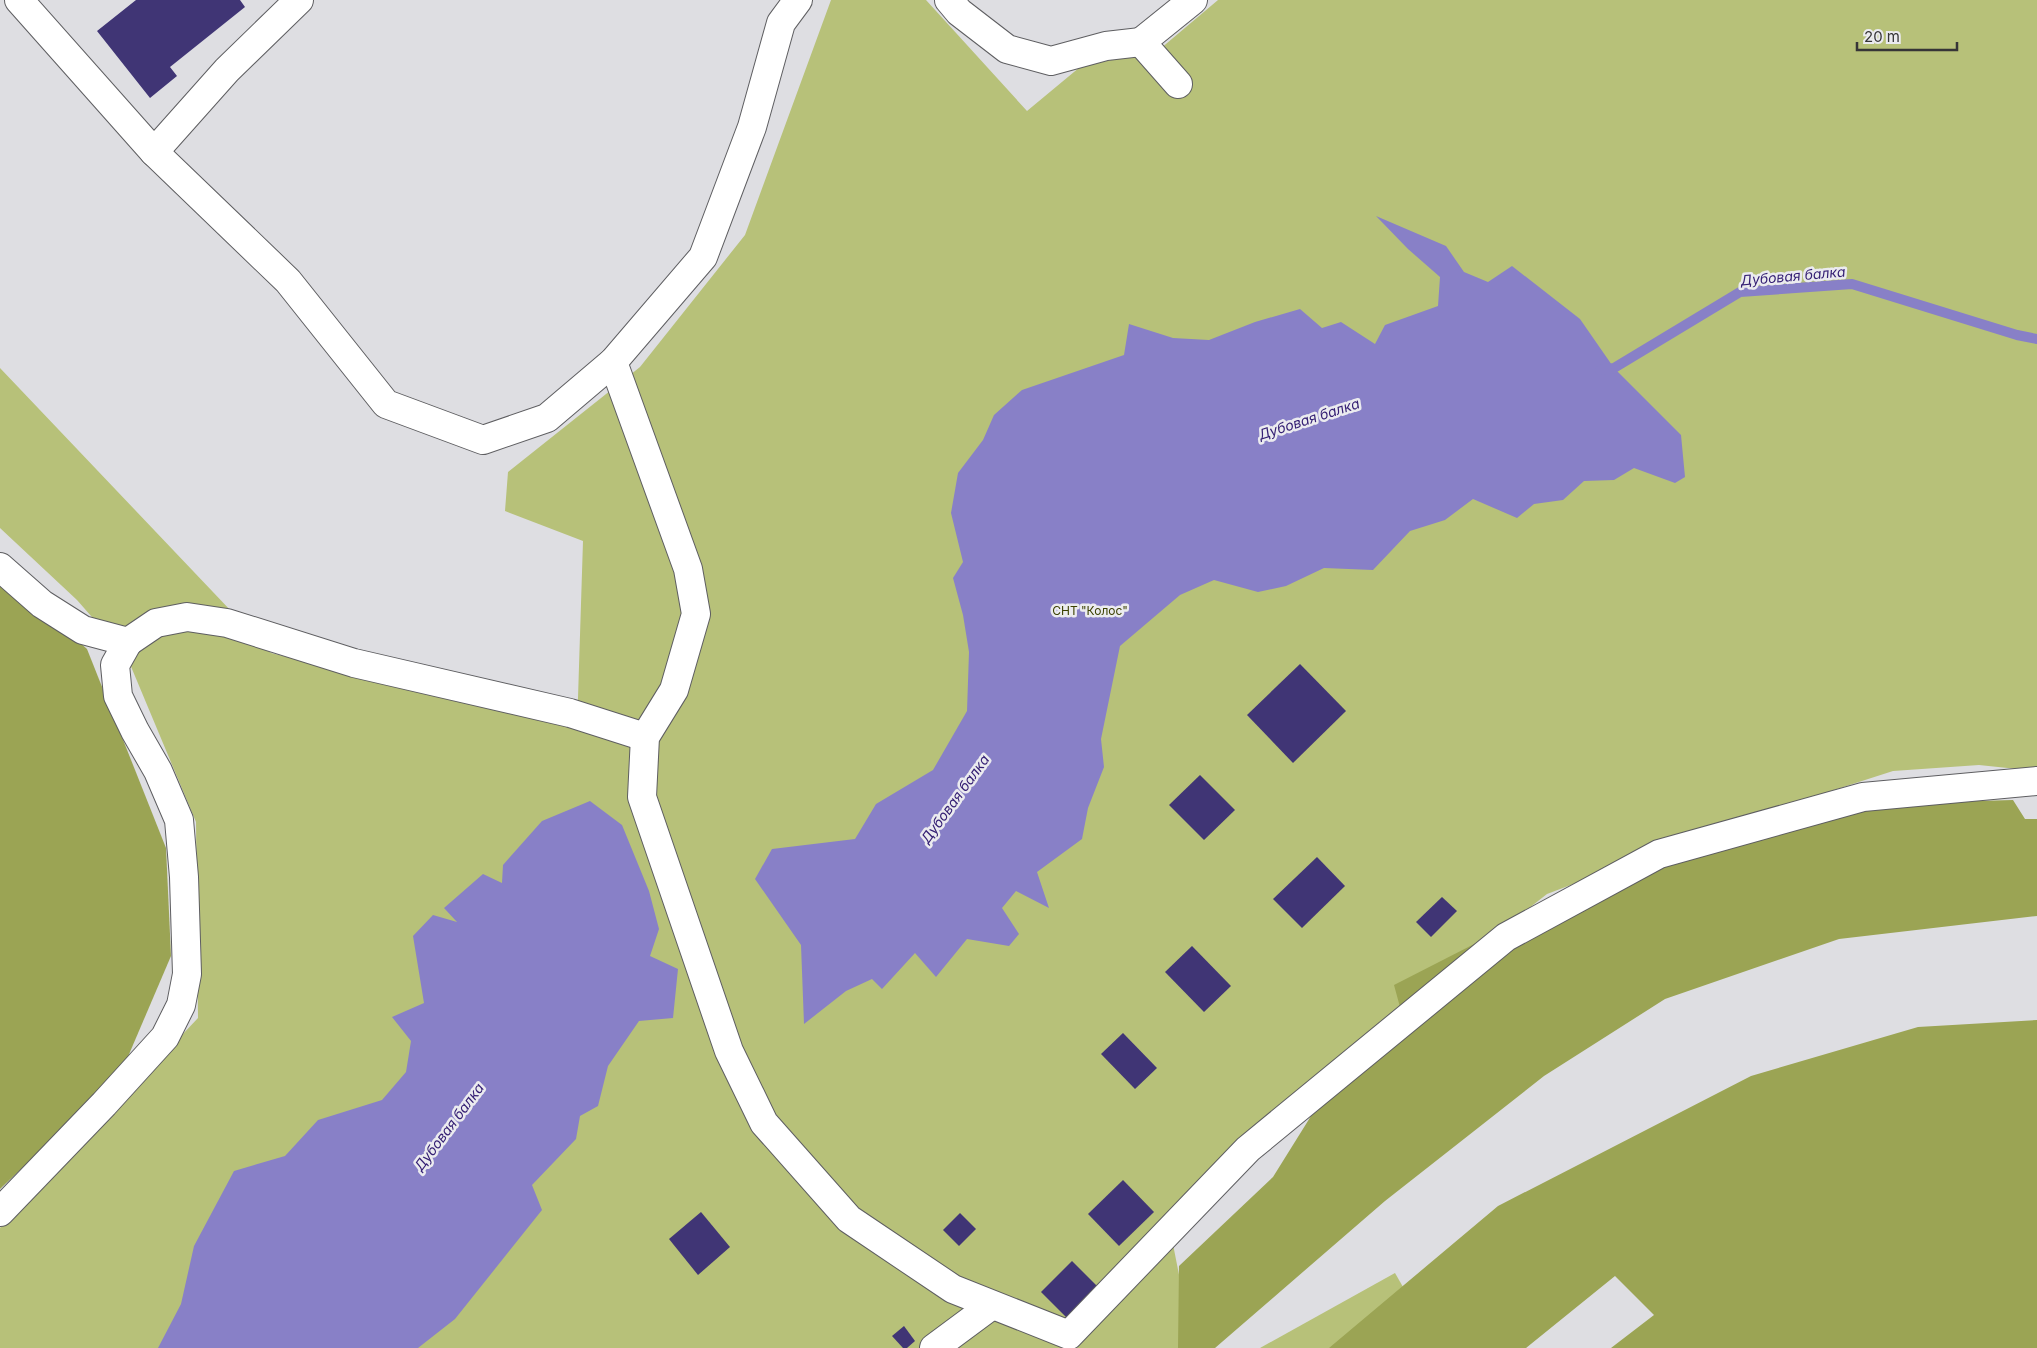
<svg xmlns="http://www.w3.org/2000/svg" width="2037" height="1348" viewBox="0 0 2037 1348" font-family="Inter,sans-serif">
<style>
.green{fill:#b7c179}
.forest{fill:#9ba454}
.water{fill:#8880c7}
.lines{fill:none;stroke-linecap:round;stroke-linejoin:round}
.stream{stroke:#8880c7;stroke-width:10}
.building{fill:#403575}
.street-casing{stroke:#5e5e61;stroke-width:30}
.street{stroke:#fff;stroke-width:28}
.labels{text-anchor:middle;stroke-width:5;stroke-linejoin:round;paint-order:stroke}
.park-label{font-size:12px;fill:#3b4000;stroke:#ebebef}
.water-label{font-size:14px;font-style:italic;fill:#352074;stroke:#ebebef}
</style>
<rect width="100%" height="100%" fill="#dedee2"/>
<!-- green -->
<g class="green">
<path d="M831 0H926L1027 111 1080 67 1160 49 1218 0H2037V771L1979 765 1893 771 1750 817 1547 894 1380 1024 1167 1214 1185 1305 1212 1348H0V1228L198 1018 196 822 127 657 77 600 0 528V368L271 653 577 729 583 541 505 511 508 472 640 367 745 235Z"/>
<path d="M1395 1273 1438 1348H1260Z"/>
</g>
<!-- forest -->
<g class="forest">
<path d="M0 571 87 649 166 848 171 956 121 1073 0 1189Z"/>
<path d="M2013 800 2025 819H2037V916L1839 939 1665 999 1544 1076 1385 1201 1215 1348H1178L1179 1266 1273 1177 1321 1100 1406 1029 1394 985 1482 940 1505 954 1666 864 1872 804Z"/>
<path d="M2037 1020V1348H1611L1654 1315 1615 1276 1526 1348H1329L1498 1206 1751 1076 1918 1027Z"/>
</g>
<!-- water -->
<g class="water">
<path d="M1376 216 1446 246 1464 272 1488 282 1512 266 1580 319 1614 368 1681 435 1685 477 1675 483 1634 468 1614 480 1584 481 1563 500 1534 504 1517 518 1473 499 1445 520 1410 531 1373 570 1324 568 1286 586 1258 592 1214 580 1180 595 1120 646 1101 739 1104 767 1088 808 1082 839 1037 872 1049 908 1016 891 1002 908 1019 934 1009 946 967 939 936 977 915 953 882 989 872 979 846 991 804 1024 801 945 755 879 772 849 855 839 876 804 933 770 967 711 969 652 963 615 953 578 963 562 951 513 958 473 983 440 994 415 1022 390 1124 355 1129 324 1173 338 1209 340 1255 322 1300 309 1322 328 1341 322 1375 344 1385 325 1438 306 1440 277 1408 249Z"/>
<path d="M590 801 622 825 649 891 659 929 650 956 678 969 673 1018 639 1021 608 1066 598 1106 580 1116 576 1139 532 1185 542 1210 455 1319 418 1348H158L181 1304 194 1246 234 1171 285 1156 318 1120 382 1100 406 1072 411 1041 392 1017 424 1003 413 936 433 915 457 922 444 908 483 874 502 883 503 865 542 821Z"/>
</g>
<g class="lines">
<!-- stream -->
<path class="stream" d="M1600 370 1614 368 1740 292 1852 284 2017 335 2037 339"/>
</g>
<!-- building -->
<g class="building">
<path d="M136 0H240L245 7 170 67 177 76 150 98 97 31Z"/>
<path d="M1300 664 1346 711 1293 763 1247 715Z"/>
<path d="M1200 775 1235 810 1204 840 1169 805Z"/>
<path d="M1317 857 1345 886 1302 928 1273 899Z"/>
<path d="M1442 897 1457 911 1431 937 1416 922Z"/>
<path d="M1192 946 1231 986 1204 1012 1165 972Z"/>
<path d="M1123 1033 1157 1068 1135 1089 1101 1054Z"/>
<path d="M1123 1180 1154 1212 1119 1246 1088 1214Z"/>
<path d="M701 1212 730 1247 698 1275 669 1239Z"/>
<path d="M960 1213 976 1229 959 1246 943 1230Z"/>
<path d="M1072 1261 1104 1293 1073 1324 1041 1292Z"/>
<path d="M904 1326 915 1341 907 1348H903L892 1336Z"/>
</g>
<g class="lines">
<defs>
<g id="street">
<path d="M19 0 154 152 288 281 386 404 483 440 547 418 613 362 703 257 752 127 781 23 798 0"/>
<path d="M949 0 959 12 1007 49 1051 61 1106 46 1141 42"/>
<path d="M1178 84 1141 42 1193 0"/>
<path d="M154 152 227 70 299 0"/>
<path d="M613 362 688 569 696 614 674 690 645 737 642 797 729 1051 764 1123 849 1219 953 1289 1069 1335 1248 1149 1506 937 1659 854 1863 797 2037 781"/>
<path d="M0 567 42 604 83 630 128 642 156 623 187 617 227 623 354 663 570 713 645 737"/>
<path d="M0 1212 104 1104 165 1037 181 1005 187 974 184 877 179 820 158 771 135 731 118 696 115 665 128 642"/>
<path d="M934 1348 992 1305"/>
</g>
</defs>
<!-- street casing -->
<use href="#street" class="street-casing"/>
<!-- street -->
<use href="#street" class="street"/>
</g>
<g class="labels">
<!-- park labels -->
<g class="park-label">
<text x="1090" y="615">СНТ "Колос"</text>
</g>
<!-- water labels -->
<g class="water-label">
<text transform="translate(1793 276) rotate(-5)" y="5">Дубовая балка</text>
<text transform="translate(1309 419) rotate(-18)" y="5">Дубовая балка</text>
<text transform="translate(955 799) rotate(-54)" y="5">Дубовая балка</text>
<text transform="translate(449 1127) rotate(-53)" y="5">Дубовая балка</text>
</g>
</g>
<!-- scale -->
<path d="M1857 42v8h100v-8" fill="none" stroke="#363537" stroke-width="2.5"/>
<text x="1864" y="42" font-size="15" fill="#363537" stroke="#ebebef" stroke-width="4" paint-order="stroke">20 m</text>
</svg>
